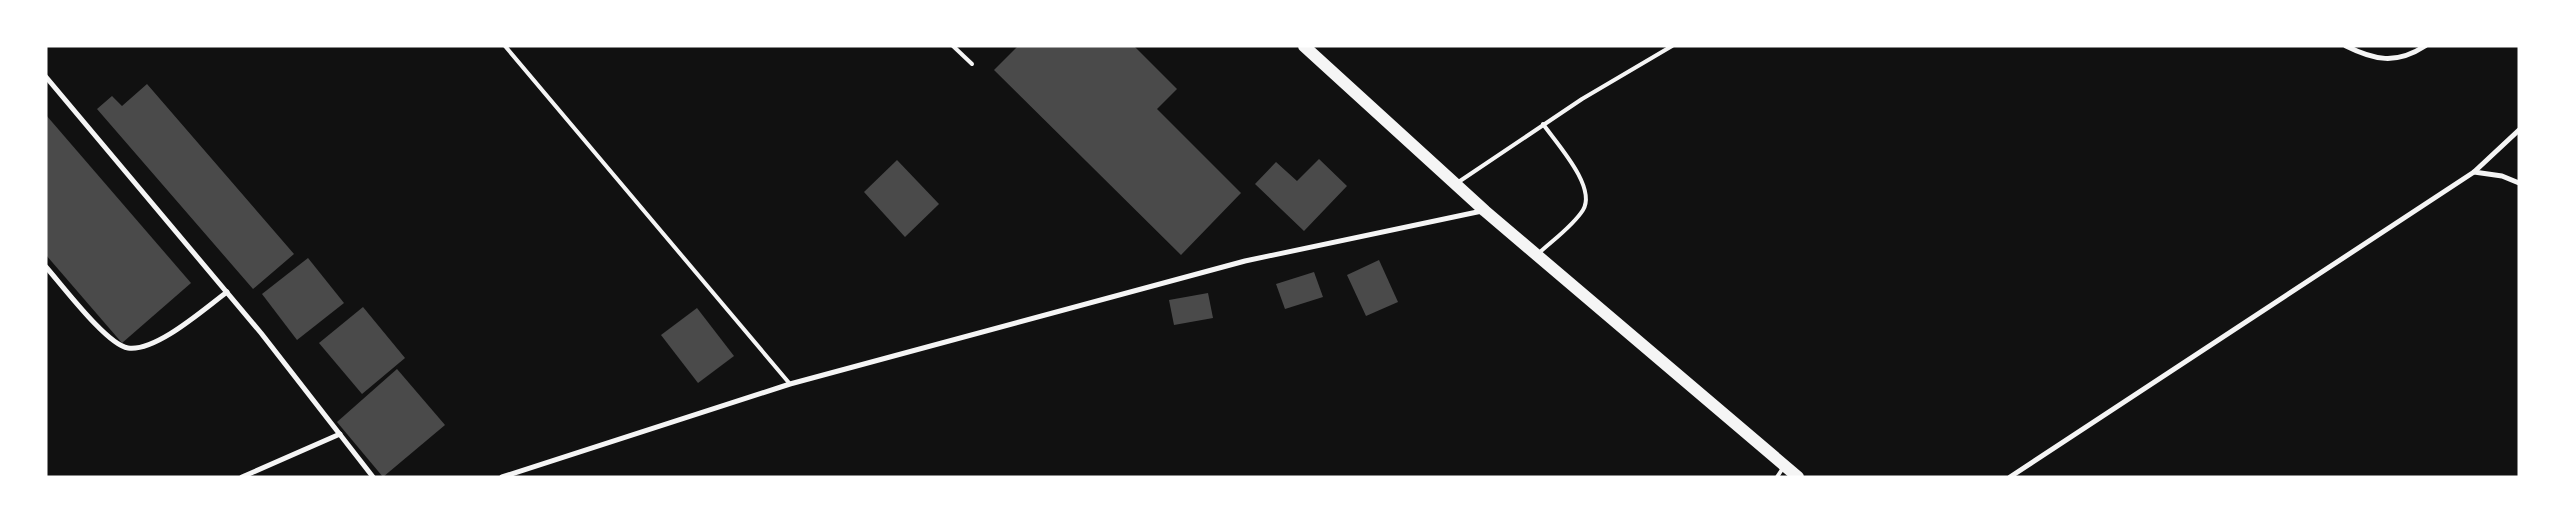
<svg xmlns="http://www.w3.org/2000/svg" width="2565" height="523" viewBox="0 0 2565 523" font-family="'Libre Baskerville',serif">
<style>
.building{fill:#4a4a4a}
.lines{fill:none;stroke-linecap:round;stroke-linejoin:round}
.service{stroke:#f5f5f5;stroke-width:4}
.minor{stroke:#f5f5f5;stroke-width:5}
.primary{stroke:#f5f5f5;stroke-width:12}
</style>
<rect width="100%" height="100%" fill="#111"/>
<!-- building -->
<g class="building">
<path d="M1018 46H1134L1177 89 1157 109 1241 193 1181 255 994 70Z"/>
<path d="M147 84 294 254 253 289 97 109 112 96 122 106Z"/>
<path d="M46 115 191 283 122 343 46 255Z"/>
<path d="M1319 159 1347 186 1304 231 1255 184 1276 162 1297 181Z"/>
<path d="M897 160 939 204 905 237 864 192Z"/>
<path d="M308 258 344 303 297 340 262 294Z"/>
<path d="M1379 260 1398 302 1366 316 1347 275Z"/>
<path d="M1314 272 1323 297 1285 309 1276 284Z"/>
<path d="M1208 293 1213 318 1174 325 1169 300Z"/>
<path d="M363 307 405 358 362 394 319 343Z"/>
<path d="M697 308 734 356 698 383 661 335Z"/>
<path d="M397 369 445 425 383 477 337 422Z"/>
</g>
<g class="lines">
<!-- service -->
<g class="service">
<path d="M505 46 790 384"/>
<path d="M953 46 972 64"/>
<path d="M1457 183 1582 99 1672 46"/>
<path d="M1539 253C1553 240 1573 226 1583 210 1597 187 1557 144 1543 124"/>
<path d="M1777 477 1783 468"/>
</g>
<!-- minor -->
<g class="minor">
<path d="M2346 46C2374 60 2396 65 2425 46"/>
<path d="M46 77 261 333 373 477"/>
<path d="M2474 172 2502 176 2519 183"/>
<path d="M46 267C62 285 107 345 128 348 156 352 204 309 227 292"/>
<path d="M242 477 340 434"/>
<path d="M502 477 790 384 1245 261 1482 211"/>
<path d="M2010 477 2474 172 2519 130"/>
</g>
<!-- primary -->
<path class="primary" d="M1304 46 1485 211 1798 477"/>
</g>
<!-- border -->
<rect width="2565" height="523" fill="none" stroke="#ffffff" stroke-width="95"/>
</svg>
